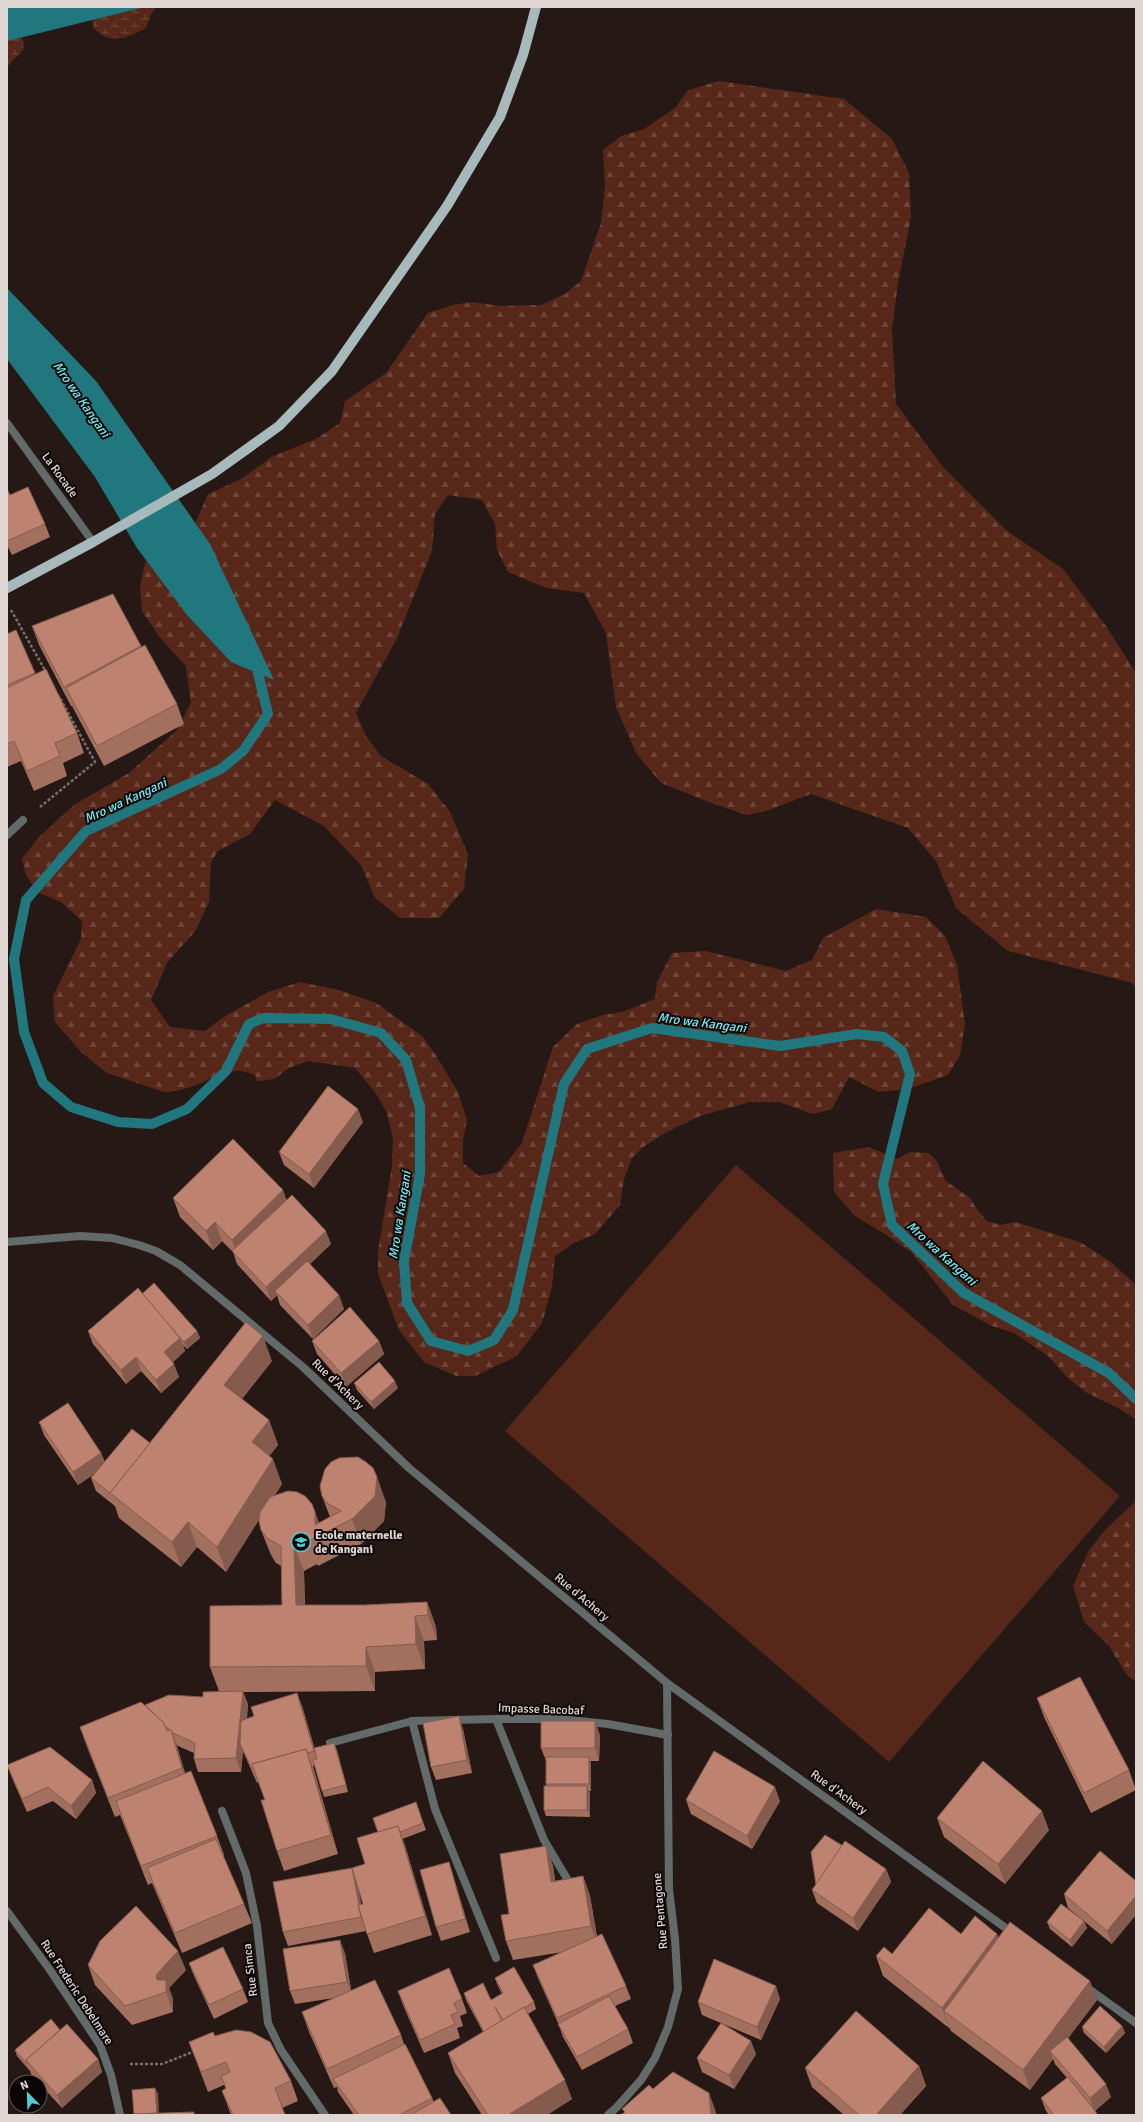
<svg xmlns="http://www.w3.org/2000/svg" width="1143" height="2122" viewBox="0 0 1143 2122" font-family="Signika,sans-serif">
<style>
.green{fill:#572819}
.forest{fill:url(#forest-firs)}
.wetland{fill:url(#wetland-marsh)}
.water{fill:#20777d}
.lines{fill:none;stroke-linecap:round;stroke-linejoin:round}
.stream{stroke:#20777d;stroke-width:10}
.path{stroke:#7a6f6b;stroke-width:2.5;stroke-dasharray:3 2;stroke-linecap:butt}
.lane{stroke:#626a6a;stroke-width:8}
.street{stroke:#626a6a;stroke-width:8}
.primary{stroke:#a7b9ba;stroke-width:10}
.wall{fill:#a37060;fill-rule:evenodd}
.shaded-wall{fill:#855b4e}
.building{fill:#be8270;stroke:#855b4e}
.labels{text-anchor:middle;stroke-width:4;stroke-linejoin:round;paint-order:stroke}
.street-label{font-size:12px;fill:#e0d7d4;stroke:#0b0605}
.poi-label{font-size:12px;font-weight:bold;fill:#e0d7d4;stroke:#0b0605;text-anchor:start}
.water-label{font-size:13px;font-style:italic;fill:#72ebf4;stroke:#0b0605}
</style>
<defs>
<pattern id="forest-firs" width="22" height="20" patternUnits="userSpaceOnUse"><rect width="22" height="20" fill="#572819"/><path d="M5 1l3.5 6h-7zM16 11l3.5 6h-7z" fill="#6f463a"/></pattern>
<pattern id="wetland-marsh" width="20" height="14" patternUnits="userSpaceOnUse"><rect width="20" height="14" fill="#572819"/><path d="M1 5h8M5 5V1M11 12h8M15 12V8" fill="none" stroke="#6f463a"/></pattern>
</defs>
<rect width="100%" height="100%" fill="#261915"/>
<!-- green -->
<path class="green" d="M736 1165 1120 1496 889 1762 505 1431Z"/>
<!-- forest -->
<g class="forest">
<path d="M719 81 844 99 892 139 909 173 911 217 898 283 892 329 896 404 943 467 1007 531 1063 569 1106 626 1136 673V986L1129 982 1008 951 956 908 936 861 908 828 811 794 766 811 747 815 714 804 661 783 636 753 616 707 606 633 584 593 546 588 508 572 497 550 495 524 482 500 448 495 435 514 432 551 397 638 356 713 366 736 381 756 428 784 450 812 468 854 464 889 439 918H400L375 898 361 865 324 826 275 800 250 834 218 851 211 862 209 902 196 930 167 963 151 1000 170 1027 205 1031 222 1018 268 992 300 982 339 990 376 1003 422 1036 435 1054 458 1092 467 1120 463 1140V1163L479 1176 499 1172 522 1143 553 1047 577 1024 603 1015 622 1012 655 999 657 982 672 953 706 951 786 971 812 960 823 938 876 909 926 917 945 936 957 965 965 1024 960 1055 948 1075 908 1089 879 1092 849 1077 832 1109 813 1114 779 1102H750L700 1116 665 1133 642 1148 632 1158 624 1179 620 1205 595 1234 574 1243 555 1256 552 1287 542 1323 517 1356 475 1376H456L424 1362 399 1330 378 1274V1251L392 1166 393 1138 386 1111 375 1092 355 1068 308 1061 289 1068 274 1079 257 1081 255 1075C249 1073 241 1070 236 1071 210 1075 191 1092 164 1092L107 1073 81 1052 55 1022 53 996 81 939 82 921 61 902 37 892 26 875 22 859 39 837 74 805 129 773 176 731 191 703 186 666 161 639 142 611 140 586 147 555 195 524 208 494 241 479 273 456 316 439 340 423 345 401 386 373 428 313 453 305 472 302 502 306 541 305 565 294 581 281 601 223 605 187 603 150 621 136 644 129 675 108 688 90Z"/>
<path d="M869 1147 897 1159 910 1152 928 1153 936 1160 946 1181 970 1198 978 1211 987 1221 1000 1225 1015 1222 1080 1242 1111 1262 1136 1285V1419L1118 1408 1087 1393 1069 1379 1048 1356 1014 1333 992 1326 953 1305 912 1253 885 1234 855 1216 834 1192 833 1153Z"/>
<path d="M1136 1501V1682L1127 1675 1109 1646 1084 1622 1073 1586 1089 1550 1105 1530Z"/>
</g>
<!-- wetland -->
<g class="wetland">
<path d="M7 7H11L24 43 23 50 8 66 7 82Z"/>
<path d="M91 7H156L151 14 146 28C128 38 108 46 93 27Z"/>
</g>
<!-- water -->
<g class="water">
<path d="M7 7H145L7 41Z"/>
<path d="M7 288 96 381 210 544 274 680 231 662 187 615 137 548 95 477 7 359Z"/>
</g>
<g class="lines">
<!-- stream -->
<path class="stream" d="M255 661 268 714 243 751 221 769 86 831 26 900 14 959 24 1032 43 1083 71 1107 118 1122 152 1124 187 1109 226 1071 249 1024 263 1018 331 1019 381 1033 406 1060 420 1108V1174L404 1261 407 1303 431 1341 468 1351 494 1340 513 1310 564 1084 587 1049 652 1028 780 1046 857 1034 884 1037 902 1051 910 1074 883 1184 892 1225 964 1293 1109 1373 1136 1399"/>
<!-- path -->
<g class="path">
<path d="M11 610 46 672"/>
<path d="M40 807 95 762 59 696"/>
<path d="M130 2064H162L195 2051"/>
</g>
<!-- lane -->
<path class="lane" d="M496 1719 544 1840 572 1887"/>
<!-- street -->
<g class="street">
<path d="M7 423 93 542"/>
<path d="M7 835 23 820"/>
<path d="M7 1242 80 1236 112 1238 139 1245 156 1251 180 1265 303 1367 409 1468 667 1683 1014 1934"/>
<path d="M412 1721 435 1809 496 1958"/>
<path d="M330 1743 412 1721 496 1719H559L608 1724 668 1735"/>
<path d="M222 1811 246 1873 257 1926 268 2023 281 2050 325 2115"/>
<path d="M7 1911 50 1970 100 2045 111 2075 120 2115"/>
<path d="M1086 1987 1136 2023"/>
<path d="M608 2115 617 2107 641 2080 655 2058 668 2027 678 1989 675 1939 669 1889 667 1683"/>
</g>
<!-- primary -->
<path class="primary" d="M7 588 93 542 212 474 279 426 332 371 447 206 500 117 523 55 536 7"/>
</g>
<!-- wall -->
<g class="wall">
<path d="M7 489 10 495 45 524 50 537 12 555 7 545Z"/>
<path d="M32 626 141 646 177 704 184 724 104 766 72 706H71L39 645Z"/>
<path d="M16 630 35 675 77 733 84 753 63 763 67 776 34 791 21 761 7 767V634Z"/>
<path d="M363 1122 314 1188 284 1165 279 1152Z"/>
<path d="M173 1198 287 1200 331 1244 310 1264 344 1309 313 1339 280 1305 277 1295 271 1301 237 1264 233 1252 222 1241 213 1250 180 1217Z"/>
<path d="M142 1294 197 1331 200 1338 187 1349 183 1345 185 1351 172 1362 179 1377 161 1393 141 1371 126 1384 93 1344 88 1331Z"/>
<path d="M312 1341H379L384 1354 346 1387 317 1354Z"/>
<path d="M272 1361 242 1399 269 1420 278 1445 269 1456 282 1484 275 1495 315 1512 319 1523 330 1517 322 1496 386 1502 384 1521 361 1544 318 1566 317 1564 304 1571 305 1605H366L427 1602 436 1627 437 1640 424 1641 425 1669 375 1672V1691L243 1692 248 1705 247 1719 302 1706 315 1750H337L348 1792 324 1797 315 1765 313 1766 338 1854 284 1871 277 1851 265 1800 258 1782 257 1783 243 1751 241 1772H198L194 1759V1753L178 1746 176 1744 185 1773 217 1836 224 1855H223L244 1904 252 1923 182 1953 152 1883 148 1885 120 1815 115 1817 87 1747 80 1727 145 1705 203 1697 219 1691 210 1667 282 1605 281 1566 276 1563 271 1555 261 1530 259 1519 226 1572 197 1547 181 1567 119 1518 115 1506 96 1491 91 1478 94 1474 78 1485 44 1435 39 1422 101 1453 105 1462 150 1443Z"/>
<path d="M354 1383 398 1388 374 1409 357 1390Z"/>
<path d="M1037 1698 1129 1770 1136 1790 1091 1813 1044 1717Z"/>
<path d="M463 1729 472 1773 436 1780 431 1767Z"/>
<path d="M600 1735 599 1761H590L591 1764V1791H589L590 1793V1817L546 1816 544 1810 546 1786V1761L541 1748Z"/>
<path d="M7 1765 92 1780 96 1793 76 1819 53 1801 27 1812 12 1778Z"/>
<path d="M686 1800 780 1801 752 1849 691 1814Z"/>
<path d="M416 1802 426 1830 402 1839 432 1935 374 1953 366 1931 288 1946 283 1932 352 1868 365 1864 378 1832ZM358 1888 363 1904H361Z"/>
<path d="M937 1818 1049 1830 1005 1884 944 1837Z"/>
<path d="M546 1846 553 1866 555 1881 583 1876 590 1896 597 1936 626 1986 631 1999 615 2006 628 2029 633 2043 582 2070 563 2037 558 2023 538 1978 533 1965 563 1952 513 1960 506 1941 509 1914Z"/>
<path d="M1100 1851 1112 1944 1068 1908 1064 1894Z"/>
<path d="M449 1862 453 1875 470 1932 441 1941 436 1927Z"/>
<path d="M886 1869 891 1882 858 1931 817 1903 812 1890Z"/>
<path d="M1084 1921 1087 1928 1072 1947 1050 1929 1047 1922Z"/>
<path d="M961 1934H997L998 1938 1097 2000 1068 2038 1111 2097 1095 2111 1098 2115H1049L1046 2111 1041 2098 1067 2078 1055 2064 1053 2059 1030 2090 951 2031 949 2027V2028L883 1976 876 1956 892 1954Z"/>
<path d="M345 1953 351 1990 401 2035 404 2044 432 2098 434 2102 451 2115H354L338 2092 337 2087 334 2088 309 2032 302 2012 334 1998 295 2004 290 1991Z"/>
<path d="M189 1963 243 1989 248 2002 214 2019 194 1976Z"/>
<path d="M88 1965 186 1970 169 1988 173 1999V2012L132 2025 95 1985Z"/>
<path d="M495 1978 534 2002 536 2009 528 2014 572 2099 547 2115H482L455 2073 448 2053 483 2032 466 2000 464 1993 491 2000 502 1994 497 1984Z"/>
<path d="M398 1991 462 1999 467 2013 460 2016 463 2026 457 2028 460 2038 424 2053 403 2005Z"/>
<path d="M780 1999 761 2040 702 2015 698 2002Z"/>
<path d="M1122 2026 1125 2033 1106 2053 1084 2033 1082 2027Z"/>
<path d="M60 2030 98 2059 102 2072 62 2108 40 2084V2082H38L31 2074 30 2071 17 2056 15 2050Z"/>
<path d="M215 2036 291 2081 298 2101 282 2108 285 2115H231L222 2091 226 2089 224 2085 208 2092 189 2042Z"/>
<path d="M756 2054 734 2089 702 2072 697 2058Z"/>
<path d="M919 2066 926 2086 900 2115H844L812 2087 805 2068Z"/>
</g>
<!-- shaded-wall -->
<g class="shaded-wall">
<path d="M358 1109 363 1122 314 1188 309 1174Z"/>
<path d="M283 1190 290 1209 239 1259 232 1240Z"/>
<path d="M215 1222 222 1241 213 1250 206 1231Z"/>
<path d="M326 1231 331 1244 278 1294 275 1291 277 1295 271 1301 266 1287Z"/>
<path d="M339 1295 344 1309 313 1339 308 1325Z"/>
<path d="M197 1331 200 1338 187 1349 184 1342Z"/>
<path d="M263 1336 272 1361 233 1410 224 1385Z"/>
<path d="M180 1338 185 1351 169 1366 164 1352Z"/>
<path d="M379 1341 384 1354 346 1387 341 1373Z"/>
<path d="M136 1357 141 1371 126 1384 121 1370Z"/>
<path d="M174 1364 179 1377 161 1393 156 1380Z"/>
<path d="M395 1381 398 1388 374 1409 371 1402Z"/>
<path d="M269 1420 278 1445 261 1467 252 1442Z"/>
<path d="M101 1453 106 1466 78 1485 73 1472Z"/>
<path d="M273 1459 282 1484 226 1572 217 1547Z"/>
<path d="M377 1477 386 1502 384 1521 361 1544 352 1519Z"/>
<path d="M315 1512 323 1534 315 1525Z"/>
<path d="M188 1522 197 1547 181 1567 172 1542Z"/>
<path d="M294 1546 304 1571 305 1630 296 1605Z"/>
<path d="M427 1602 436 1627 437 1640 428 1615Z"/>
<path d="M415 1616 424 1641 425 1669 416 1644Z"/>
<path d="M366 1647 375 1672V1691L366 1666Z"/>
<path d="M243 1691 248 1705 243 1750 240 1744 243 1751 241 1772 236 1758Z"/>
<path d="M297 1693 302 1706 319 1764 314 1751Z"/>
<path d="M459 1716 463 1729 472 1773 467 1760Z"/>
<path d="M595 1721 600 1735 599 1761 595 1748Z"/>
<path d="M171 1730 178 1749 189 1787 182 1768Z"/>
<path d="M334 1743 337 1750 348 1792Z"/>
<path d="M306 1749 313 1768 338 1854 331 1835Z"/>
<path d="M589 1757 591 1764V1791L589 1784Z"/>
<path d="M92 1780 96 1793 76 1819 71 1806Z"/>
<path d="M587 1786 590 1793V1817L587 1810Z"/>
<path d="M775 1787 780 1801 752 1849 747 1836Z"/>
<path d="M1042 1811 1049 1830 1005 1884 998 1864Z"/>
<path d="M398 1826 405 1845 432 1935 425 1916Z"/>
<path d="M546 1846 553 1866 558 1901 551 1882Z"/>
<path d="M449 1862 453 1875 470 1932 465 1919Z"/>
<path d="M352 1868 357 1881 366 1931 361 1917Z"/>
<path d="M886 1869 891 1882 858 1931 853 1918Z"/>
<path d="M583 1876 590 1896 598 1946 591 1926Z"/>
<path d="M1136 1896V1915L1112 1944 1107 1931Z"/>
<path d="M1084 1921 1087 1928 1072 1947 1070 1940Z"/>
<path d="M997 1934 1004 1954 944 2011 949 2027V2028L942 2008Z"/>
<path d="M340 1940 345 1953 352 1995 347 1982Z"/>
<path d="M178 1951 186 1970 169 1988 173 1999V2012L166 1992 162 1993 156 1975Z"/>
<path d="M1090 1981 1097 2000 1055 2056 1050 2051 1053 2059 1030 2090 1023 2070Z"/>
<path d="M776 1986 780 1999 761 2040 757 2027Z"/>
<path d="M1122 2026 1125 2033 1106 2053 1104 2047Z"/>
<path d="M751 2041 756 2054 734 2089 729 2075Z"/>
<path d="M98 2059 102 2072 62 2108 57 2095Z"/>
<path d="M919 2066 926 2086 900 2115H876Z"/>
<path d="M565 2080 572 2099 547 2115H508Z"/>
<path d="M1106 2084 1111 2097 1094 2111 1090 2098Z"/>
<path d="M155 2088 158 2094 159 2115H158Z"/>
<path d="M709 2093 716 2112V2115H711Z"/>
</g>
<!-- building -->
<g class="building">
<path d="M28 487 45 524 7 541V489L10 495Z"/>
<path d="M113 594 141 646 64 687 32 626Z"/>
<path d="M16 630 35 673 7 685V634Z"/>
<path d="M145 645 177 704 97 746 66 688Z"/>
<path d="M46 669 77 733 55 743 60 756 27 771 14 741 7 744V688Z"/>
<path d="M328 1086 358 1109 309 1174 279 1152Z"/>
<path d="M233 1139 283 1190 232 1240 215 1222 206 1231 173 1198Z"/>
<path d="M292 1195 326 1231 266 1287 232 1251Z"/>
<path d="M307 1261 339 1295 308 1325 275 1291Z"/>
<path d="M154 1283 197 1331 184 1342 142 1294Z"/>
<path d="M138 1288 180 1338 164 1352 174 1364 156 1380 136 1357 121 1370 88 1331Z"/>
<path d="M350 1307 379 1341 341 1373 312 1341Z"/>
<path d="M246 1322 263 1336 224 1385 269 1420 252 1442 273 1459 217 1547 188 1522 172 1542 110 1493Z"/>
<path d="M379 1362 395 1381 371 1402 354 1383Z"/>
<path d="M68 1403 101 1453 73 1472 39 1422Z"/>
<path d="M132 1429 150 1443 110 1493 91 1478Z"/>
<path d="M358 1457 366 1462 373 1468 377 1477 375 1496 352 1519 309 1541 308 1539 294 1546 296 1605H366L427 1602 428 1615 415 1616 416 1644 366 1647V1666L210 1667V1606L282 1605 281 1546 267 1538 261 1530 259 1521 260 1512 270 1497 288 1491 297 1492 305 1496 312 1504 315 1512V1525L341 1511 327 1503 322 1496 320 1486 325 1469 331 1462 339 1458Z"/>
<path d="M1080 1677 1129 1770 1084 1793 1037 1698Z"/>
<path d="M243 1691 236 1758 194 1759 195 1743 173 1733 164 1725 163 1722 145 1705 169 1695 203 1697V1692Z"/>
<path d="M297 1693 314 1751 308 1753 306 1749 252 1764 254 1769H252L240 1744 241 1721 254 1716 251 1707Z"/>
<path d="M141 1702 163 1722 167 1731 171 1730 182 1768 108 1798 80 1727Z"/>
<path d="M459 1716 467 1760 431 1767 423 1723Z"/>
<rect x="541" y="1721" width="54" height="27"/>
<path d="M334 1743 346 1785 322 1791 313 1760 317 1759 314 1748Z"/>
<path d="M50 1747 92 1780 71 1806 48 1787 22 1799 7 1765Z"/>
<path d="M306 1749 331 1835 277 1851 261 1800H265L252 1764Z"/>
<path d="M714 1751 775 1787 747 1836 686 1800Z"/>
<rect x="546" y="1757" width="43" height="27"/>
<path d="M983 1761 1042 1811 998 1864 937 1818Z"/>
<path d="M191 1771 217 1836 141 1866 116 1801Z"/>
<rect x="544" y="1786" width="43" height="24"/>
<path d="M416 1802 423 1823 400 1832 398 1826 378 1832 373 1818Z"/>
<path d="M398 1826 425 1916 367 1934 358 1905 363 1904 352 1868 365 1864 357 1838Z"/>
<path d="M825 1835 843 1846 816 1885 811 1852Z"/>
<path d="M216 1839 244 1904 175 1933 147 1868Z"/>
<path d="M845 1841 886 1869 853 1918 812 1890Z"/>
<path d="M546 1846 551 1882 583 1876 591 1926 506 1941 501 1915 509 1914 500 1854Z"/>
<path d="M1100 1851 1136 1881V1896L1107 1931 1064 1894Z"/>
<path d="M449 1862 465 1919 436 1927 420 1870Z"/>
<path d="M352 1868 359 1905H358L361 1917 283 1932 273 1882Z"/>
<path d="M1061 1904 1084 1921 1070 1940 1047 1922Z"/>
<path d="M136 1906 178 1951 156 1975 157 1980H166V1992L125 2006 88 1965 100 1941Z"/>
<path d="M929 1908 961 1934 975 1916 997 1934 942 2008 876 1956 884 1947 892 1954Z"/>
<path d="M1010 1922 1090 1981 1023 2070 944 2011Z"/>
<path d="M602 1934 626 1986 557 2018 533 1965Z"/>
<path d="M340 1940 347 1982 290 1991 283 1949Z"/>
<path d="M223 1947 243 1989 209 2005 189 1963Z"/>
<path d="M714 1959 776 1986 757 2027 698 2002Z"/>
<path d="M514 1967 534 2002 503 2020 495 2007 502 2021 484 2032 464 1993 483 1983 491 2000 503 1993 495 1978Z"/>
<path d="M449 1968 462 1999 454 2003 458 2012 451 2015 455 2024 420 2040 398 1991Z"/>
<path d="M375 1980 401 2035 327 2069 302 2012Z"/>
<path d="M609 1996 628 2029 577 2057 558 2024Z"/>
<path d="M1100 2006 1122 2026 1104 2047 1082 2027Z"/>
<path d="M524 2007 565 2080 508 2115H488L448 2053Z"/>
<path d="M856 2011 919 2066 876 2115H859L805 2068Z"/>
<path d="M51 2019 60 2030 26 2060 27 2064 15 2050Z"/>
<path d="M721 2023 751 2041 729 2075 697 2058Z"/>
<path d="M67 2024 98 2059 57 2095 26 2060Z"/>
<path d="M236 2030 251 2032 270 2042 291 2081 275 2088 285 2115H233L222 2091 226 2088 221 2076 230 2072 226 2062 201 2072 189 2042 213 2032 215 2036Z"/>
<path d="M1067 2037 1106 2084 1090 2098 1050 2051Z"/>
<path d="M405 2044 432 2098 399 2115H359L333 2079Z"/>
<path d="M673 2072 709 2093 711 2115H621L625 2112 622 2109 649 2085 653 2089Z"/>
<path d="M1068 2077 1098 2115H1054L1041 2098Z"/>
<path d="M155 2088 157 2113 134 2114 132 2090Z"/>
<path d="M440 2098 451 2115H411Z"/>
<path d="M194 2112V2115H134V2114Z"/>
</g>
<!-- icons -->
<defs>
<symbol id="school-ring" viewBox="-11 -11 22 22"><circle r="9.5" fill="#0b0605" stroke="#51ccd5" stroke-width="1.5"/><path d="M0-5L7-2L0 1L-7-2ZM-4 1L0 2.5L4 1V4Q0 6-4 4Z" fill="#51ccd5"/></symbol>
</defs>
<g fill-rule="evenodd">
<use href="#school-ring" x="290" y="1531" width="22" height="22"/>
</g>
<g class="labels">
<!-- street labels -->
<g class="street-label">
<text transform="translate(60 475) rotate(54)" y="4">La Rocade</text>
<text transform="translate(338 1384) rotate(44)" y="4">Rue d'Achery</text>
<text transform="translate(582 1597) rotate(40)" y="4">Rue d'Achery</text>
<text transform="translate(541 1709) rotate(2)" y="4">Impasse Bacobaf</text>
<text transform="translate(839 1792) rotate(36)" y="4">Rue d'Achery</text>
<text transform="translate(660 1911) rotate(-95)" y="4">Rue Pentagone</text>
<text transform="translate(250 1970) rotate(-97)" y="4">Rue Simca</text>
<text transform="translate(77 1992) rotate(57)" y="4">Rue Frederic Debelmare</text>
</g>
<!-- poi labels -->
<g class="poi-label">
<text x="315" y="1539">Ecole maternelle<tspan x="315" dy="14">de Kangani</tspan></text>
</g>
<!-- water labels -->
<g class="water-label">
<text transform="translate(82 399) rotate(55)" y="5">Mro wa Kangani</text>
<text transform="translate(125 800) rotate(-25)" y="5">Mro wa Kangani</text>
<text transform="translate(702 1022) rotate(7)" y="5">Mro wa Kangani</text>
<text transform="translate(399 1215) rotate(-81)" y="5">Mro wa Kangani</text>
<text transform="translate(942 1253) rotate(42)" y="5">Mro wa Kangani</text>
</g>
</g>
<!-- border -->
<rect width="1143" height="2122" fill="none" stroke="#e0d7d4" stroke-width="16"/>
<!-- north arrow -->
<g transform="translate(28 2094) rotate(337)"><circle r="19" fill="#0b0605" stroke="#605a58"/>
<path d="M0-3L7 15L0 10L-7 15Z" fill="#51ccd5"/>
<text y="-6" font-size="11" font-weight="bold" text-anchor="middle" fill="#e0d7d4">N</text>
</g>
</svg>
